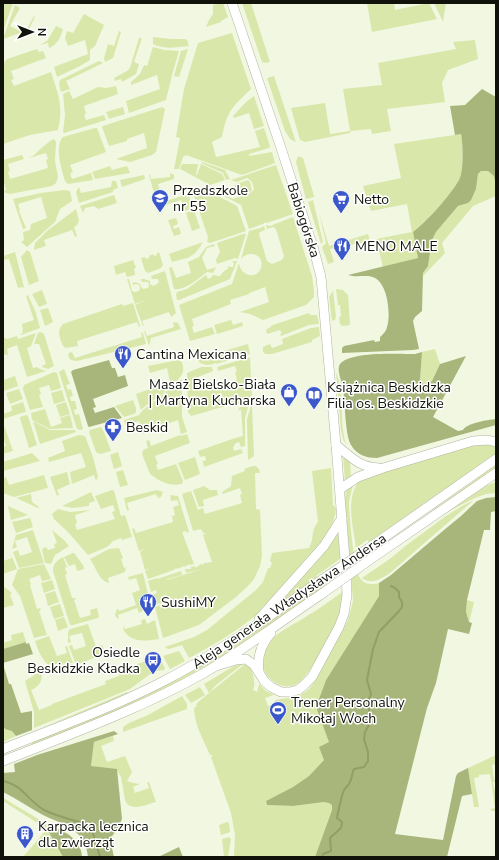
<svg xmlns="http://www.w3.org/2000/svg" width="499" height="860" viewBox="0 0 499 860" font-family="'Nunito Sans',sans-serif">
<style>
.green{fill:#d9e7aa}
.forest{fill:#a9b67b}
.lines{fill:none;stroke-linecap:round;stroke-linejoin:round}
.stream{stroke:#929e64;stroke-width:2}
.secondary-casing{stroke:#b0b5a1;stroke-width:10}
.secondary{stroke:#fff;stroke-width:9}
.secondary-bridge-casing{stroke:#b0b5a1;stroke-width:10;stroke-linecap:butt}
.secondary-bridge{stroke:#fff;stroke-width:9}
.labels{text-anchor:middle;stroke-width:3;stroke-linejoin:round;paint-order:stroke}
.poi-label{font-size:14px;fill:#11130b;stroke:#fff;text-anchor:start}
.street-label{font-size:14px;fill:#11130b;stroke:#fff}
</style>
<rect width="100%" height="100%" fill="#f2f7e2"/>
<!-- green -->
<g class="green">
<path d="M3 3H13L3 31Z"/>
<path d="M219 3H223L228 17 221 21V22L206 27 209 20 213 14V5Z"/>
<path d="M242 3H251L270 62 265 63 262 62Z"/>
<path d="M367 3H394L395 10 429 3 437 19 372 32Z"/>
<path d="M434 3H446L443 22Z"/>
<path d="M15 5 20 8 10 26 20 31 22 27 27 29 34 16 35 17 28 31 25 32 26 36 21 38 20 33 3 39Z"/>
<path d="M84 14 104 25 95 46 90 50V60L80 66 57 77 54 67 88 54 85 40 68 46 65 38 67 31 73 33Z"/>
<path d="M56 26 63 29C60 38 58 44 49 48L48 43 40 45 47 41Z"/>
<path d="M119 31 121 32 113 58 105 62 104 58 108 44 114 46Z"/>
<path d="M232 33 251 89C232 107 227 111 222 137L212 142 216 157 260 147 255 131 264 128 270 146 269 148 249 154V156L272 152 275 163 242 175 186 155 183 157 179 169H174L180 138 176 137 184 89 198 43Z"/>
<path d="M153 37 171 39H185L187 40 189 46C177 47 164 50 153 44Z"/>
<path d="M139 38H142L134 62 139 64 136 74 122 82 121 79 115 81 114 78 127 71 130 68Z"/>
<path d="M475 40 478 59 448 70 442 83 445 102 387 109 391 131 372 134 371 129 351 131 350 133 305 142 300 140 291 108 325 103 330 134 350 131 343 89 382 85 378 63 456 49 453 42Z"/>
<path d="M153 47 164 50 179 51 172 75 166 100 129 113 126 101 160 89 157 75 131 85V82L140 74 144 65 147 66Z"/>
<path d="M37 49 39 52 43 51 46 58 11 71 14 79 11 80 14 86 51 72C58 94 64 107 58 130L30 135 3 144V64L7 59Z"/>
<path d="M188 49 179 77 174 76 181 51Z"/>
<path d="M99 61 103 63 66 81 70 89 61 92 59 84 60 80Z"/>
<path d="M274 76 296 142 290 139 285 131 267 78Z"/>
<path d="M116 86 118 94 84 106 86 114 84 115 86 120 104 115 106 120 64 133 63 132 65 115 63 94 69 91 73 99 98 87 106 88Z"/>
<path d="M254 96 264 126 254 129 249 113 234 118 233 116 246 102Z"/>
<path d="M123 107 125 114 109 119 106 112Z"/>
<path d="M162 107 165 109 156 152 152 155 130 162 116 159 147 148 144 133 127 139V141L109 146 102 127 103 126Z"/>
<path d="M95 128H97L106 152 70 165 73 172 70 173 72 179 91 173 93 180 68 184 65 181C62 170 54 147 63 137Z"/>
<path d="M461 134C463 144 464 171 459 180 451 196 426 221 413 232L418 258 383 267 376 239 412 232 407 204 371 211 363 186 401 178 394 144Z"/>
<path d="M54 139 56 142 55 161 58 177 56 183 52 186 10 194 5 193 4 191 6 190 3 179V160L22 155 24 159 8 164 10 171 8 172 10 179 48 168 46 160 48 159 46 153 29 158C39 153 43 144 54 139Z"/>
<path d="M298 156 303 158 314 196V197L306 199 296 162Z"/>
<path d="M202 162 225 170 230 179 226 180 223 173 201 163Z"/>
<path d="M182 164H198L196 175H197L201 164 222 174 225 180 210 185 182 170 180 169Z"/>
<path d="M276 165 293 214 267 223 265 222V223L249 229 241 205 208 188 210 187 233 199 252 192 254 189 252 182 249 179 247 178 237 182 231 180Z"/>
<path d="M110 166 112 170 127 166 130 173 95 179 92 172Z"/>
<path d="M481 171H488L495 176 496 196 473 206 442 243 445 253 423 276V273L428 266 432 240 436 232 458 206 468 203 476 189 478 174Z"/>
<path d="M170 173 174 175V179L158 184 161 195 155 197 149 175 150 174 151 179 170 177Z"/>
<path d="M144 175 145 179 122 187 120 180Z"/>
<path d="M248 180 250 182 252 191 239 195 237 194 234 188 236 184Z"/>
<path d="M112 181H116L118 188 113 190V192L79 203 76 192 79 187 81 193 111 187Z"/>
<path d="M205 189 237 206 246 231 210 243 207 242 208 237 193 193Z"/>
<path d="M64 190 70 191 72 201 60 209 55 222 27 247 21 242 24 240 23 232 30 230 31 224 47 218 41 197 18 204 20 210 19 211 26 228 23 229 13 199 41 193Z"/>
<path d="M188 194 193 208 185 211 181 200 159 207 157 204Z"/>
<path d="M114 195 117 203 98 209 94 206 85 208 83 213 80 206Z"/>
<path d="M313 200 323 242 321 244 308 202Z"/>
<path d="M76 209 79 221 77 225 74 227 77 236 75 237 72 230 44 240 46 246 34 250 35 243 47 231Z"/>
<path d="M194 210 200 228 192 231 186 213Z"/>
<path d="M319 213 329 246 368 234 370 241 330 249 334 262 328 264 322 247 326 243Z"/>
<path d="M293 217 312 276 314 291V297L306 305 263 320 250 314 240 312 269 302 265 287 249 293V294L230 300 231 304 192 319 194 326 192 327 194 333 212 327 215 334 190 341 179 305 232 284 239 263C240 275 256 281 261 268 265 255 249 249 241 259L249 231 260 228H261L264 226 265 230 260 232 259 234 267 261 272 264 282 260 284 256 276 229 273 227 267 229 266 225 270 226Z"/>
<path d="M176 218 178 224 173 226 174 229 179 227 181 234 174 236 168 220Z"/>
<path d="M243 234H246L238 259 235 258 217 264 216 260 220 252 217 243Z"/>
<path d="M203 242C193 259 189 257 172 262L169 254Z"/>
<path d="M214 244 215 246 207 248 202 258 207 270 216 267 213 273 207 272C199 278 185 291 174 289L169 268 172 267 176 278 191 273 188 262 199 257 206 247Z"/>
<path d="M27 250 30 252 39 281 29 285 21 257Z"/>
<path d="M15 252 24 287 23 288 22 287 18 288 9 259 3 260V256Z"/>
<path d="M159 252 163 265 161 268 148 273 145 271 141 258 145 257 146 259 149 258V256L153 254 154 256 157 255V253Z"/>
<path d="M133 260 136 268H134L135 275 127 277 125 272 116 275 114 266Z"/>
<path d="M232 261H237L230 279 179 300H177L176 295 177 292 187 289 206 275 208 279 212 277V275L220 276 224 271 228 269V266L231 267H233L234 263Z"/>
<path d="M165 271 176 313 171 317 169 312 142 321 144 326H143L135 305 146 300 135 304 127 279H129L132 291 135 292 139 291 140 288 139 285 136 284 133 285 132 283 135 282 140 284 141 287 143 289 148 288 149 285 148 282H142L141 279H144L150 281V284L153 286 157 284 159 282 158 279H152L151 276Z"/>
<path d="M336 289 343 290 348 295 350 325 342 326 340 324 339 317 341 316 340 305H338Z"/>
<path d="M42 290 47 304 39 307 32 294Z"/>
<path d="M333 291 336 316 335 320 332 321 329 297Z"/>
<path d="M28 295 36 313 40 328 21 335 20 334 23 333 22 330H23L22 324 34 320 26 296Z"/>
<path d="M133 303 140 326 139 327 137 322 77 341 78 346 66 348 63 346C60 338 56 331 63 324L122 304 123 306Z"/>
<path d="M48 308 53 322 45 326 40 310Z"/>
<path d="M309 313 310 315H317L319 324 309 325 281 336 280 334 282 333 280 330 267 334 266 330 273 325Z"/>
<path d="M231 320 233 325 242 322 243 326 217 334 214 325Z"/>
<path d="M173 322 178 323 181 329 151 338 149 346 144 331H145L147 336 174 327Z"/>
<path d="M319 327 320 336 312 340V342L272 354H266L263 352V347L270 344 272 348 283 344 282 339 311 328Z"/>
<path d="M41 332 44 334 54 366 48 369 42 367V366L46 364 39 344H34L38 333Z"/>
<path d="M141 332 143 333 146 344 77 361 71 360 68 356 69 353 72 352 75 358 142 337Z"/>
<path d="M36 333 31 346 27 348 33 368 37 367 40 369 46 371 27 377 17 345 7 349 8 355 3 354V337L7 339 17 336 18 339Z"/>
<path d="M248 344 250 354 216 364V363C207 366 202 366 196 359Z"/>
<path d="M435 349 440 364 432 381 424 384 420 381 422 352Z"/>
<path d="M250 357 252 398 251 401C231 403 211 411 191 416L188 412 187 373 201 367H212L213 371 198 377 200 384 197 385 199 391 237 380 235 372 237 371 235 366 218 371 217 367Z"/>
<path d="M178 360 182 362C183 365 184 371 182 374 175 387 152 400 141 410L136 394 170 382 167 368 150 373 148 366Z"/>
<path d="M64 369 70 384 66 385 68 390 71 389 73 396 70 397 71 401H75L77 409 74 410 75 415 79 414 83 429 81 430 77 429 59 372Z"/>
<path d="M54 372 57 373 61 388 51 391 49 385 39 388 41 394 39 395 43 407 30 410 23 389 24 385Z"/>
<path d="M336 372C346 395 338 423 347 446L343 439 341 431Z"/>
<path d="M15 376 18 386 4 391 3 380Z"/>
<path d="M182 379V417L187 432 181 434 178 420 144 432 145 434H143L139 421 125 425 124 420 139 415 143 410Z"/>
<path d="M19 389 23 399 10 404 6 393Z"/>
<path d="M62 390 65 401 54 404 51 393Z"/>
<path d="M133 400 136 408V412L134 414 124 417 115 406Z"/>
<path d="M23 402 26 411 25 412 3 419V414L12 411 11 406Z"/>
<path d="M66 402 70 414 60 417 56 405Z"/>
<path d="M251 406H252L254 456 248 460 247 419Z"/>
<path d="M240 407H248L245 418V446L241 447 239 442 236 443 233 447 234 451 241 449 243 453 204 467 203 462H201L206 460 205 456 200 457 198 451 235 438 243 436 241 410H238Z"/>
<path d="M45 409 51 427 62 423 60 418 70 415 73 428 50 429 32 420 31 413Z"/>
<path d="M26 415 28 416 37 445 29 448 20 418V417Z"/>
<path d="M33 421 50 430H75L76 432 40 444Z"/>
<path d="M3 426 5 428 13 451 3 454V447L6 446 3 437Z"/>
<path d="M101 427 104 432 111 451 100 454 96 452 89 432 90 430Z"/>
<path d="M187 434 190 443 155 456 158 464 156 465 158 470 176 464 183 481 182 484C170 487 159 481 150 474L142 454 143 450 148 448 146 441 149 440 151 446 180 435 181 436Z"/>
<path d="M79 435 85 436 93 457 98 477 96 481 94 475 72 484 70 472 86 467 81 453 49 462 48 458 65 451 62 441Z"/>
<path d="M483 444 496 446V454L369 542 367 540 356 548C353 526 344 495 362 478L471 446Z"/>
<path d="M118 452 122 466 114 469 110 455Z"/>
<path d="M32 453 40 461 3 471V462Z"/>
<path d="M343 456 350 461 351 478 345 482Z"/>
<path d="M195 457 200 474 185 480 178 463Z"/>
<path d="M496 465V468L435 510H433Z"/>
<path d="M253 466H256L259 469 260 473H255L256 509 260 510 262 556 260 566 254 579 248 586 236 597 199 625 163 638 155 607 161 605 160 603 154 605 152 595 157 593 156 590 151 592 148 581 157 578V579L181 571 182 575 167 579V580L202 569 186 573 185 569H191V567L195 566V568L201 564 202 565 205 563 212 562 203 535 206 533H203L201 529 193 531 182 494 191 491 198 510 203 508 205 514 242 503 240 495 242 494 240 488 223 494 222 492 231 486 232 476 245 471 244 469Z"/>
<path d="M331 468 333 505 336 508C335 535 303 564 286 583 275 595 266 607 254 617 234 633 212 646 189 658L182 645 169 649 166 648 165 647 194 637 207 630 256 590 263 582 268 568H270L272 563 270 561 272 553 309 548C315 537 310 532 318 522L312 471Z"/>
<path d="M123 470 128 485 120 487 116 472Z"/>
<path d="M67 472 70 484 57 490 59 495 57 496 50 477Z"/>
<path d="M3 475 4 478 6 477 9 485 44 475 48 488 14 497 3 493Z"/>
<path d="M496 482V493L486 494 475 498 449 511 485 486Z"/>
<path d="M353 484C352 490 350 496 349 502 349 513 354 571 360 578 364 585 373 585 379 583V596L326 680 316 707 330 742 324 760 309 776 293 787 266 801 267 805 293 806 324 802H329L332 805V810L315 857H234L235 835 231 813 211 757 213 755H210C204 741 194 724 194 708L197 706 196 705 198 702 245 664 251 667C253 675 256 683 253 690L257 692 259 684 266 691 274 695 265 698 268 706 276 704 275 700 299 696 309 689 317 678 348 620 353 601 345 499 346 491Z"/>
<path d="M204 486 210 490H217L218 495 203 500 204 506 199 507 193 490Z"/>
<path d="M112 490 114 491 121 516 125 515 132 537 122 540 121 538 113 541 107 547 88 555 68 532 54 519 52 514 58 509 70 512 91 510 75 515 77 523 75 524 77 530 115 519 112 512 115 511 113 505 101 509 95 496Z"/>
<path d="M157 490 163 492 161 497 158 498 156 494 127 503 129 510 127 511 124 498Z"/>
<path d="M91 492 95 501 89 503V506L73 508 62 506Z"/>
<path d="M31 494 32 502 39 507 38 508 16 498Z"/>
<path d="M170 495 178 496 189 532 187 533 186 531 182 532 194 564 190 565V564L184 567 183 566 180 568 174 569V570L148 579 145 571 150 568 145 570 140 552 144 549 139 551 132 529 134 528 136 533 173 522 172 516 175 515 173 507 179 505 177 500 171 501Z"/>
<path d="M474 500 390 573C381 579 372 585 362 578L391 558 408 544 446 516 462 506Z"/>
<path d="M8 506 28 515 11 520Z"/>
<path d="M30 518 33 527 16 533 12 522Z"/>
<path d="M33 530 44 563 19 568 13 552 18 550 20 556 32 552 27 537 15 541 17 547 12 549 16 535Z"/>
<path d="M52 530 64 540 69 546 55 555 51 564 45 563 42 549 46 547 48 550 55 548 54 544 57 543Z"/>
<path d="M338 532 340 559 316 576 318 578 279 603 325 550Z"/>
<path d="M119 548 123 558 121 559 124 568 126 567 125 572 108 578 109 583C99 581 96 567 90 559L109 549Z"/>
<path d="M10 552 17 569 3 574V561L12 558Z"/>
<path d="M73 553H74L83 565 84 569 77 571 75 564 69 566 64 557Z"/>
<path d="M63 557 67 567 65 568 67 574 65 575 72 598H75L76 599 74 600 80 618 91 615 90 610 97 608 99 617 98 618 73 625H70L53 571C53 564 57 560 63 557Z"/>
<path d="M44 564 51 579 42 581 40 575 29 579 31 584 30 585 37 609 40 608 41 610 39 611 47 635 34 638 20 596 12 585 18 569Z"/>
<path d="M143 573 149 598 139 599 143 611 139 613 137 608 118 615 119 619 116 617 115 615 117 609H118L119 611 136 605 132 593 140 590 136 578 129 580 128 577Z"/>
<path d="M52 580 55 589 44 593 41 583Z"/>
<path d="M325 583 327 584 320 589 321 590C280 617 241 646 199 670 146 700 89 722 33 745L31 742C86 721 140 700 190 672 238 646 281 613 325 583Z"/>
<path d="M3 586 12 593 10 595 14 605 3 608Z"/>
<path d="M55 591 59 602 48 606 45 594Z"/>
<path d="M342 592C342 598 342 604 341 610 337 626 310 678 295 685 280 691 263 677 262 662 262 656 266 647 270 642 278 631 295 624 307 616 319 609 331 600 342 592Z"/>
<path d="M467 600 474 602 469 623 466 612Z"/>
<path d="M60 604 64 616 54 619 50 607Z"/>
<path d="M64 617 68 627 58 631 55 620Z"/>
<path d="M145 619 147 624 155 620 159 639C146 641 132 643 124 631L123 625 125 629 142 624 141 620Z"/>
<path d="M88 624 96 647 102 645 106 653 76 665 69 646 72 645 74 650 86 646 82 633 69 636 71 642 68 643V632L70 629Z"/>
<path d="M23 632 26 642 3 649V643L12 640 11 635Z"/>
<path d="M49 636 57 656 67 653 65 647 67 646 73 663 54 664 51 663 48 665C41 658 38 650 35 641Z"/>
<path d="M179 651 185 661 170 669 163 656Z"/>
<path d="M159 657 165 668 164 670 156 671 149 675 130 689 34 728V712L25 681 42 670C42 680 41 686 31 690L39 710 52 705V704L106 684 105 681 119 676V674L131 670 132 668 138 666 137 664Z"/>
<path d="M239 663 243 664 216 685 209 693 204 684Z"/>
<path d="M51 664 54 665 73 664 75 668C65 673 57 673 49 666Z"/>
<path d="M200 687 205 695 191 703 185 695Z"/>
<path d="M127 692 128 693 126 695 104 704 39 729Z"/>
<path d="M182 696 187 704V709L123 732V727L129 723 148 715Z"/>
<path d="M3 728 13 731 16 736 3 742Z"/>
<path d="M113 736 114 741 101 746 107 762 125 756 132 772 127 781 133 783 140 784 133 787 135 793 149 788 147 782H149L156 802C147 804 130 813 125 800L121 777 117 770 91 766 94 742Z"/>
<path d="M496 755V764L492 765 494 780H496V782H493L494 789H496V811H492L490 809 495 808 490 774 479 775V777L474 778 479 807H474L468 768Z"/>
<path d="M3 798 50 826 47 830 63 857H23L47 829 3 801Z"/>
<path d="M227 822 229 823 230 832 221 835 219 825Z"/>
<path d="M229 837 231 839 228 857H224L222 839Z"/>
</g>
<!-- forest -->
<g class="forest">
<path d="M482 89 496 97V186L494 176 488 171H481L478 174 476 189 471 200 468 203 458 206 436 232 432 240 428 266 423 273 422 311 415 317 413 321 419 349 413 350 342 353V348L344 346 374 340 375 342 380 341V337C383 334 386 332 387 327 391 315 388 285 375 278 367 274 357 278 348 275L418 258 413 232C427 221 450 196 459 180 464 171 463 144 461 134L455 135 450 106 465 105Z"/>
<path d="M422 352 420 381 424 384 432 381 440 364 466 356 433 417 458 431 463 430C467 423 487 420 496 419V425L377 458C366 458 357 455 351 445 345 435 345 401 343 388 342 382 336 369 340 364 350 351 399 354 415 354Z"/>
<path d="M109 360 112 368H115L118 377 125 375 128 386 93 399 96 407 93 408 95 413 114 407 122 418 89 427 88 426 71 372 73 370Z"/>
<path d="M496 497V511L491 512 490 530H484L467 600 466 612 469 622 472 623 469 634 448 629 436 683 427 708 395 834 443 840 456 776 458 773 468 768 472 794 462 796 447 857H315L332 810V805L329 803 324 802 293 806 267 805 266 801 293 787 309 776 324 760 319 747 329 742 316 707 326 680 379 596V583L391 575 444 530 461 516 477 501 486 498Z"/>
<path d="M26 642V644L29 643 33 654 3 663V649Z"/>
<path d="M3 664 9 684H11L21 713 32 711V730L16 736 12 731 5 729 3 726Z"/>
<path d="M114 731 118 734 94 742 91 766 117 769 122 819 118 828 110 839 114 857H88C87 849 85 841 79 835 70 825 55 821 43 815 30 808 17 799 3 792V773L15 772 14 764 37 755Z"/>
<path d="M50 826C65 831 81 839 82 857H63L47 829Z"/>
<path d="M179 847 183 857H158Z"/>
</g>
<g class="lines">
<!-- stream -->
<g class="stream">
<path d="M3 781C23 785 27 800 44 810 58 817 74 820 89 825L92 830 100 857"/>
<path d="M322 857 323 854 331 851 330 838 341 828 342 822 337 818C338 812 342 794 344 790 346 787 349 785 350 782 352 778 352 773 354 769L364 767 368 761V752L364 739 365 732 369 725V699L371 694 367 680 373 649 379 632 399 611 402 607V602L399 597V592L395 588 391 586"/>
</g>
<defs>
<g id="secondary">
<path d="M336 445C351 457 359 467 379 468"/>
<path d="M340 489 358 477 383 468 473 441 488 440 496 442"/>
<path d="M369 548 496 459"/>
<path d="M368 561 496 473"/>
<path d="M259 619 324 546 342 518"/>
<path d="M216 666 236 660 246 659 254 665 265 682 271 687 281 692H290L298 690 304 685 312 677 339 627 344 614 347 595 346 572 336 445 321 277 314 250 282 151 232 3"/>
<path d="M259 671C257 656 261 644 271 633"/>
<path d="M3 749C55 728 109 709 160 683 217 654 270 616 323 579"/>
<path d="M3 761C71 734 140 709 204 673 245 649 283 620 323 593"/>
</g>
</defs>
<!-- secondary casing -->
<use href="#secondary" class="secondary-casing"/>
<!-- secondary -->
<use href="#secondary" class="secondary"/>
<defs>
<g id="secondary-bridge">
<path d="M323 579 369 548"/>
<path d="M323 593 368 561"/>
</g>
</defs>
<!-- secondary-bridge casing -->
<use href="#secondary-bridge" class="secondary-bridge-casing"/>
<!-- secondary-bridge -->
<use href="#secondary-bridge" class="secondary-bridge"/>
</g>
<!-- icons -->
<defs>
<symbol id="school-pin" viewBox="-11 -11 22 30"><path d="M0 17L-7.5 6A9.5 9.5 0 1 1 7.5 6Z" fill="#3b58ca" stroke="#fff"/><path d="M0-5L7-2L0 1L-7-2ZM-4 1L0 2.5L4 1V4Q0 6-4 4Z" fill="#fff"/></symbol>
<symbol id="supermarket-pin" viewBox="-11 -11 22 30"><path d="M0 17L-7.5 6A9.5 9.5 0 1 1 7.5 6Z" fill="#3b58ca" stroke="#fff"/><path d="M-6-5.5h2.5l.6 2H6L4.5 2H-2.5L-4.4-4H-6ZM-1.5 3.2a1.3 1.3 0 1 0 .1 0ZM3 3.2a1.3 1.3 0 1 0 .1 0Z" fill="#fff"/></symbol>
<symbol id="restaurant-pin" viewBox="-11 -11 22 30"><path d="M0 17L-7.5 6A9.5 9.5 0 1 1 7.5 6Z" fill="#3b58ca" stroke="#fff"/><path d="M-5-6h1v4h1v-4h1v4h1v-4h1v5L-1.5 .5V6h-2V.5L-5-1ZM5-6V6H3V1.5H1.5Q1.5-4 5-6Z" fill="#fff"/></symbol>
<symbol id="shop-pin" viewBox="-11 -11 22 30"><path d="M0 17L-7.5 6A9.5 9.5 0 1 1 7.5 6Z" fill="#3b58ca" stroke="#fff"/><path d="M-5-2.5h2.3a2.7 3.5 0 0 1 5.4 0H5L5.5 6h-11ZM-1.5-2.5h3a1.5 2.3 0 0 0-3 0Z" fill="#fff"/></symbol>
<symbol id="library-pin" viewBox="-11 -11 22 30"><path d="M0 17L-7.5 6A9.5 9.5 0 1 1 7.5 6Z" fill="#3b58ca" stroke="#fff"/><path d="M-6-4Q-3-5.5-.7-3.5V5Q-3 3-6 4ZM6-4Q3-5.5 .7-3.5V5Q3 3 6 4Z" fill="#fff"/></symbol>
<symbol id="pharmacy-pin" viewBox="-11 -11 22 30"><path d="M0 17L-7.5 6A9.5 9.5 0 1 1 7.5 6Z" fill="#3b58ca" stroke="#fff"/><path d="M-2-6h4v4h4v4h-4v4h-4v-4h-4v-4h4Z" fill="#fff"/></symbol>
<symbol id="bus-pin" viewBox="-11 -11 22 30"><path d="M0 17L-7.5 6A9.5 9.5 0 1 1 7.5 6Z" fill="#3b58ca" stroke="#fff"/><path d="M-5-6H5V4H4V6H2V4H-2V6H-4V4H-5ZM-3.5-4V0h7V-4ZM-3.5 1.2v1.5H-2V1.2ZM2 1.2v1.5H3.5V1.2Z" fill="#fff"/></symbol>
<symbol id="stadium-pin" viewBox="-11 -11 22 30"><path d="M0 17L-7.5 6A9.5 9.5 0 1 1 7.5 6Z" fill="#3b58ca" stroke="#fff"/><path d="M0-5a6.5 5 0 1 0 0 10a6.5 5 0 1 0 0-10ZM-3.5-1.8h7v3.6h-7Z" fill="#fff"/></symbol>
<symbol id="building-pin" viewBox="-11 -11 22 30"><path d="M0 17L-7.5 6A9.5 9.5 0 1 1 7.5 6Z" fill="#3b58ca" stroke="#fff"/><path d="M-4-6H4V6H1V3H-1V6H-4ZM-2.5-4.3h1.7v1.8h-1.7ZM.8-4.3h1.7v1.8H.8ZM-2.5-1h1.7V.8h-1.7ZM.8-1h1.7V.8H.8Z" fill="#fff"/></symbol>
</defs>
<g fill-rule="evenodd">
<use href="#school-pin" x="150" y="188" width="20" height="27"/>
<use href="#supermarket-pin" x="331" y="189" width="20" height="27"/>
<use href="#restaurant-pin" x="332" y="236" width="20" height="27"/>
<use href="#restaurant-pin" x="113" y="344" width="20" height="27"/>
<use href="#shop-pin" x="279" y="382" width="20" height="27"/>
<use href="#library-pin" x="304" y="385" width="20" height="27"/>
<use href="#pharmacy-pin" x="103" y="417" width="20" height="27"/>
<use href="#restaurant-pin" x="138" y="592" width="20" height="27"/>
<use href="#bus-pin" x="143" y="650" width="20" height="27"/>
<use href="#stadium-pin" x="268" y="700" width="20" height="27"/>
<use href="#building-pin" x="15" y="824" width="20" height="27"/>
</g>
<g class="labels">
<!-- poi labels -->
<g class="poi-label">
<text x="173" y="195">Przedszkole<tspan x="173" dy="16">nr 55</tspan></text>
<text x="354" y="204">Netto</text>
<text x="355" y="251">MENO MALE</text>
<text x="136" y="359">Cantina Mexicana</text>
<text x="276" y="389" text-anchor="end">Masaż Bielsko-Biała<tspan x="276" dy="16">| Martyna Kucharska</tspan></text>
<text x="327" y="392">Książnica Beskidzka<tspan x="327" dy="16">Filia os. Beskidzkie</tspan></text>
<text x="126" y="432">Beskid</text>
<text x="161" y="607">SushiMY</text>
<text x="140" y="657" text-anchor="end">Osiedle<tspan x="140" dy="16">Beskidzkie Kładka</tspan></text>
<text x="291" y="707">Trener Personalny<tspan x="291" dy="16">Mikołaj Woch</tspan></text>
<text x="38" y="831">Karpacka lecznica<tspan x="38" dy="16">dla zwierząt</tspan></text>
</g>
<!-- street labels -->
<g class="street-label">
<text transform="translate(304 220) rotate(72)" y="5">Babiogórska</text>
<text transform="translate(289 601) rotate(-34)" y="5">Aleja generała Władysława Andersa</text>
</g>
</g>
<!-- border -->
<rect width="499" height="860" fill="none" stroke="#11130b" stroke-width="8"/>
<!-- north arrow -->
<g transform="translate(32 32) rotate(90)" stroke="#ffffff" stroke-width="3" paint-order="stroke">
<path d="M0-3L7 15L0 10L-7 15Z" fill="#11130b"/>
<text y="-6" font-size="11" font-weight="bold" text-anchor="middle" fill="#11130b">N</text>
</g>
</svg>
